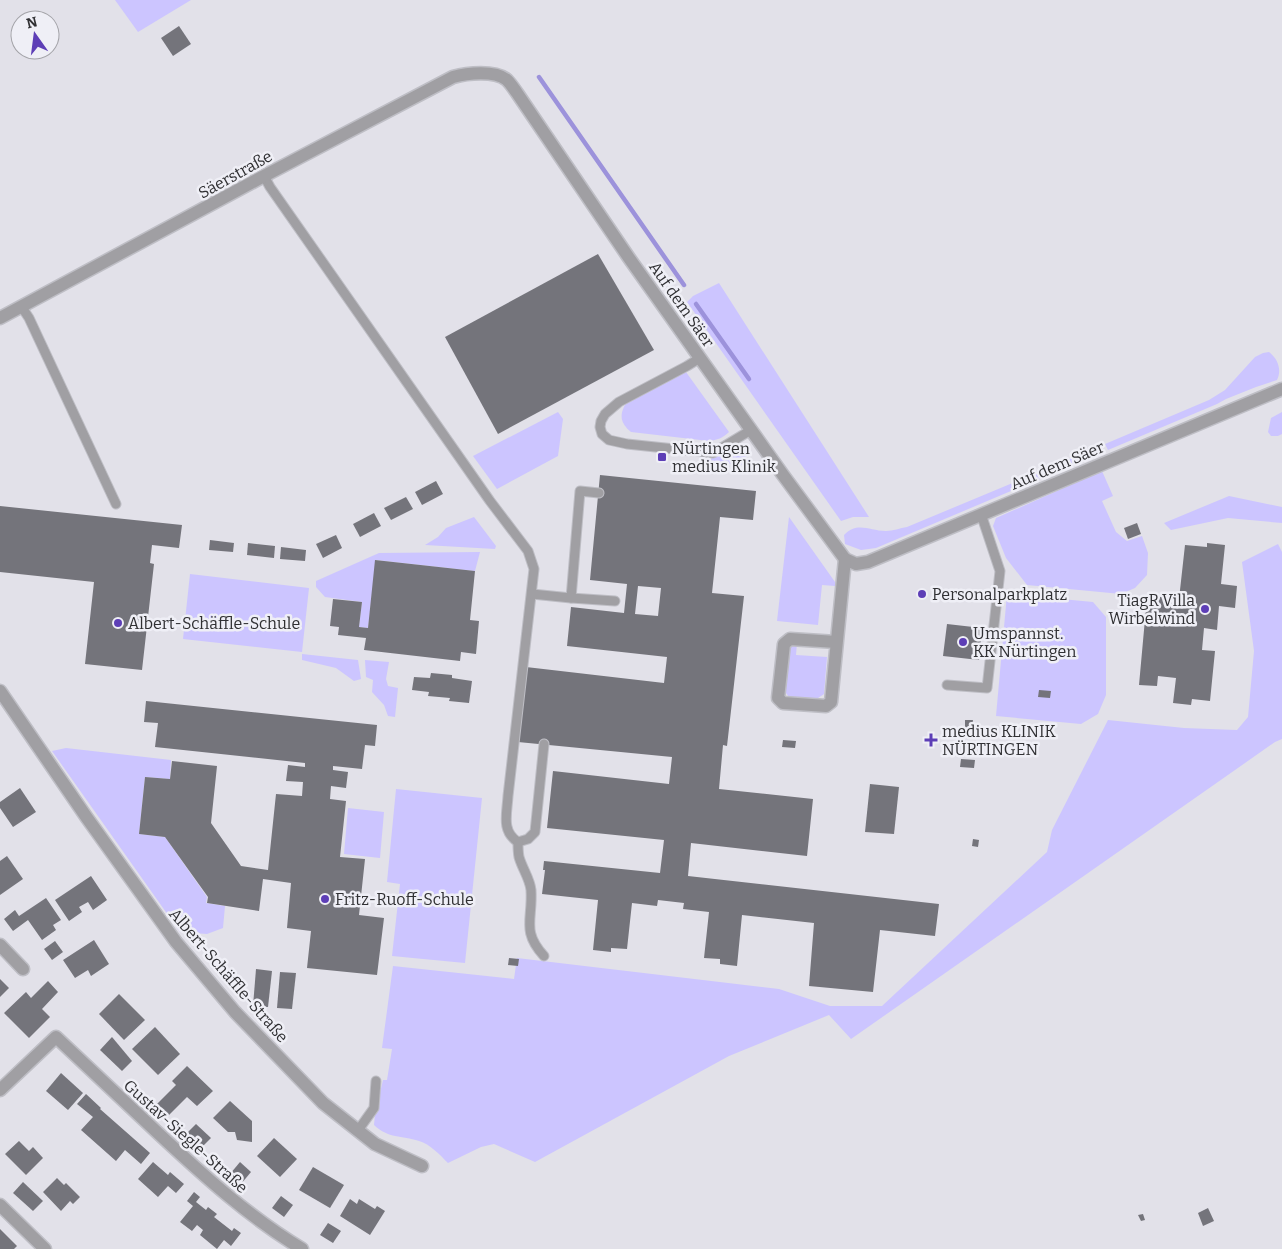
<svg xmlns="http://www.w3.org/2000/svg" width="1282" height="1249" viewBox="0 0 1282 1249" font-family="Bitter,serif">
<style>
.green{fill:#ccc5ff}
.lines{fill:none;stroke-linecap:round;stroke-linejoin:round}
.stream{stroke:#9c92db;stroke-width:4.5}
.building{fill:#74747b;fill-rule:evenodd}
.service-casing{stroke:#bebec5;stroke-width:11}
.minor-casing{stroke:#bebec5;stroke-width:15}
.service{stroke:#a09fa3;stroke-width:9}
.minor{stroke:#a09fa3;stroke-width:12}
.poi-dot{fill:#5d3eb6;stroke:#efeff6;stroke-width:2}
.labels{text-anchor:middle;stroke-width:5;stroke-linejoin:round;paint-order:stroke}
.street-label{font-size:16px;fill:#303033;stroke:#efeff6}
.poi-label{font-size:16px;fill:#303033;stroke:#efeff6;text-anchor:start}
</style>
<rect width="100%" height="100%" fill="#e2e1e9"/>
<!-- green -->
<g class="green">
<path d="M115 0H191L138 32Z"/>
<path d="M719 283 869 517H853L841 521 687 302 693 296Z"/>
<path d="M1269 352C1278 359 1282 370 1277 380L1256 387 1226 399 1217 404 1108 450 1105 444 1209 400 1225 390 1255 357 1263 353Z"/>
<path d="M686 372 729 432C723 438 717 440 709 441L631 432C620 423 619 415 626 403Z"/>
<path d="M558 412 563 419 558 456 497 489 473 456Z"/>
<path d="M1282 412V434L1278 436H1271L1268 432 1271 418Z"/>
<path d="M736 444 753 466 707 461Z"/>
<path d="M1099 447 1101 453 876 548 861 550 845 544 844 535C858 521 869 531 886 531 893 531 900 528 907 527Z"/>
<path d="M1102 471 1113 496 1102 501 1116 532 1127 541 1142 536 1148 553 1147 575 1135 588 1121 594 1027 585 1006 558 993 526 996 518Z"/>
<path d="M1229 496 1282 507V523L1228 518 1171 530 1164 523Z"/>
<path d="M474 517 496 546 495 549 425 545 438 537 446 528Z"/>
<path d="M789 517 835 582V586L822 585 818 625 777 621Z"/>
<path d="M1278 544 1282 552V739L1275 742 851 1039 829 1015 729 1056 535 1162 494 1144 481 1147 448 1163C440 1155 430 1144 419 1141 401 1135 389 1139 374 1125L375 1114 383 1080H387L392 1049 382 1048 393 966 514 979 517 958 779 989 830 1006H882L1047 852 1052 830 1108 720 1184 728 1237 730 1248 717 1254 651 1242 562Z"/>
<path d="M480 552 475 571 376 560 368 628 359 627 362 602 325 597 316 587V581L379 553Z"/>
<path d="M190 574 309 588 302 652 183 639Z"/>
<path d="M1007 594 1093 602 1106 617V695L1098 714 1081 724 996 716Z"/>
<path d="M797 643 796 655 827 657 824 694 815 700 789 697 783 689 788 648Z"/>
<path d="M302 654 358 660 361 679 354 681 336 668 302 660Z"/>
<path d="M365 660 389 662 386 679 388 686 398 688 395 717 388 716 384 705 372 692 373 680 366 677Z"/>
<path d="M66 748 171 760 170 779 145 777 139 834 165 837 207 897 206 903 225 906 223 928 207 934 180 932 52 751Z"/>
<path d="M396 789 482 798 465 963 392 956 400 884 387 882Z"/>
<path d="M348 808 384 812 380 858 344 854Z"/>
</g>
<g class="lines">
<!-- stream -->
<g class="stream">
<path d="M539 77 684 285"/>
<path d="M696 304 749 379"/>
</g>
</g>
<!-- building -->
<g class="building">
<path d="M179 26 191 44 173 56 161 38Z"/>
<path d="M598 254 654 350 498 434 445 337Z"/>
<path d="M600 475 756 491 753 520 720 517 712 593 744 596 727 746 723 745 719 789 813 799 807 856 691 843 688 876 939 904 935 936 880 930 873 992 809 986 814 923 742 915 737 966 720 964V959L704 958 709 912 683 909 684 903 658 900 657 906 632 903 627 949 611 948V952L593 950 598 900 542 894 545 870H543L544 861 660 873 664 840 547 828 553 771 669 784 672 757 518 742 526 667 664 683 667 657 567 646 571 607 624 613 627 584 590 580ZM638 586 661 588 658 616 635 614Z"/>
<path d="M436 481 443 494 422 505 415 492Z"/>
<path d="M406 497 413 509 391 520 384 508Z"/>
<path d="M0 506 182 525 179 548 152 545 150 563 154 564 142 670 85 664 94 582 0 572Z"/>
<path d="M374 513 381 526 360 537 353 524Z"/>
<path d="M1137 523 1141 534 1128 539 1124 528Z"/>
<path d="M336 535 342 548 323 558 316 544Z"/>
<path d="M210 540 234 543 233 552 209 550Z"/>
<path d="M248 543 275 546 274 558 247 555Z"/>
<path d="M1207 543 1225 545 1221 584 1237 586 1235 608 1219 606 1217 630 1204 628 1202 650 1215 651 1210 701 1192 699 1191 705 1173 703 1176 678 1158 676 1157 686 1139 685 1146 608H1143L1145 595 1179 599 1185 545 1207 547Z"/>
<path d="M281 547 306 550 305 561 280 559Z"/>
<path d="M375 560 475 571 470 620 479 621 476 654 461 652 460 661 364 650 366 638 338 635 339 627 330 626 333 599 362 602 359 627 368 628Z"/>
<path d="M947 624 982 628 979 660 943 656Z"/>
<path d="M431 673 452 675V678L472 681 469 703 449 701 450 698 428 696 429 692 412 690 414 677 430 678Z"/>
<path d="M1039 690 1051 691 1050 698 1038 697Z"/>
<path d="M146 701 377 725 375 746 365 745 362 769 333 766V770L348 772 346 788 331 786 330 799 346 801 340 857 365 859 359 915 384 918 377 975 307 968 311 931 287 928 291 883 263 879 259 911 207 903 208 897 165 837 139 834 145 777 170 779 172 761 217 766 211 823 241 866 268 870 276 794 302 796 303 782 286 781 288 765 305 767V763L155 747 158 723 144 722Z"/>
<path d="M965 720H973L971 732H965Z"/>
<path d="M783 740 796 741 795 748 782 747Z"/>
<path d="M961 759 975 760 974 768 960 767Z"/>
<path d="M870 784 899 787 894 834 865 832Z"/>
<path d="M20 788 36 812 13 827 0 808V802Z"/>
<path d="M973 839 979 840 978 847 972 846Z"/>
<path d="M7 856 23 879 0 895V861Z"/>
<path d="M91 876 107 900 93 910 88 902 79 907 82 912 69 921 55 900Z"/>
<path d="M46 898 61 920 53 925 56 930 42 940 28 920 13 931 4 919 15 910 19 916Z"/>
<path d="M94 940 109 964 91 976 88 970 75 978 63 960Z"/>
<path d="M55 941 63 952 52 960 44 949Z"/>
<path d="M509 958 519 959 518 966 508 965Z"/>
<path d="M256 969 272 971 268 1007 253 1006Z"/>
<path d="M280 972 296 973 292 1009 277 1008Z"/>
<path d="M0 979 9 988 0 997Z"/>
<path d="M48 981 58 992 42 1009 50 1017 29 1038 4 1013 26 992 31 998Z"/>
<path d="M119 994 145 1020 124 1040 99 1014Z"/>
<path d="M155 1027 180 1054 158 1075 132 1049Z"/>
<path d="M112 1037 132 1061 122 1071 100 1050Z"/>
<path d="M187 1066 213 1091 197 1106 187 1097 168 1116 157 1104 176 1085 172 1081Z"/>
<path d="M61 1073 83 1093 68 1110 46 1091Z"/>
<path d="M86 1094 101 1108 100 1109 150 1153 141 1164 125 1150 116 1161 81 1130 93 1117 77 1104Z"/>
<path d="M230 1101 252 1121V1142L237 1140 235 1132H228L213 1118Z"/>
<path d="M196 1124 211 1138 200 1149 185 1135Z"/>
<path d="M274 1138 297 1159 280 1177 257 1156Z"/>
<path d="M19 1141 29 1151 33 1147 43 1158 26 1175 5 1154Z"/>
<path d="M153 1162 168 1175 170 1172 184 1184 176 1193 168 1186 158 1197 138 1179Z"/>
<path d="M240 1162 251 1172 241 1184 230 1174Z"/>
<path d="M313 1167 344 1185 330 1208 299 1190Z"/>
<path d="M57 1178 64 1185 66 1183 80 1197 73 1204 70 1201 61 1211 43 1192Z"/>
<path d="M23 1182 43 1201 33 1211 13 1193Z"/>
<path d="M194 1192 200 1197 196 1202 206 1210 208 1207 217 1214 214 1217 232 1231 234 1228 241 1233 231 1246 224 1240 217 1249 200 1235 203 1230 197 1225 192 1231 180 1222 193 1206 187 1201Z"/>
<path d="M281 1196 293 1205 284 1217 272 1208Z"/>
<path d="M350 1199 357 1204 359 1199 375 1209 377 1206 385 1211 370 1235 340 1216Z"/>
<path d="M1208 1208 1214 1221 1203 1226 1198 1213Z"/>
<path d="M1143 1214 1145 1220 1141 1221 1138 1215Z"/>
<path d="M328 1223 341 1231 333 1243 320 1235Z"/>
<path d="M0 1229 17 1246 14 1249H0Z"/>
</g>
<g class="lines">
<defs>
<g id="service">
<path d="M264 176 270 187 490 501 528 551 534 569 508 796C507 814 501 831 518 842L528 839 535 832 544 744"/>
<path d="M21 306 29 318 116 504"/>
<path d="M700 358 687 366 619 402 605 414 601 421 600 427 602 434 609 440 627 444 713 453 751 430"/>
<path d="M532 594 571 598 580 491 599 493"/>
<path d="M571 598 615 601"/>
<path d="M947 685 987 688 1000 571 981 514"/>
<path d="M518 842C518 847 518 852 519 857 522 868 530 879 531 890 533 919 521 931 544 956"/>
<path d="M359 1129 374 1108 376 1081"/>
</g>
<g id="minor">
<path d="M0 318 264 176 453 77C467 73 495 70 507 80 511 84 514 89 517 93L629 258 783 475 845 559 856 564 868 562 1282 389"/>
<path d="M836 642 790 639 784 644 778 698 783 703 826 706 831 702 845 559"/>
<path d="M0 691 87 818 176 942 235 1012 323 1103 375 1144 422 1166"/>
<path d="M0 945 23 969"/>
<path d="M0 1090 56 1037C90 1069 125 1102 159 1134 204 1176 249 1217 302 1249"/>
<path d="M0 1205 45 1249"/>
</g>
</defs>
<!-- service casing -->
<use href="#service" class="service-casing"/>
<!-- minor casing -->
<use href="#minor" class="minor-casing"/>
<!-- service -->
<use href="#service" class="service"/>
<!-- minor -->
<use href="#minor" class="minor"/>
</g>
<!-- markers -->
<g class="poi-dot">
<rect x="657" y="452" width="10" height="10" rx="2.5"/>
<circle cx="922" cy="594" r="5"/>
<circle cx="1205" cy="609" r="5"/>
<circle cx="118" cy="623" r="5"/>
<circle cx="963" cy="642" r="5"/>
<path d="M928.5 732.5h5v5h5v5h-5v5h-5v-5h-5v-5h5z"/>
<circle cx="325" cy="899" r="5"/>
</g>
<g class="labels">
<!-- street labels -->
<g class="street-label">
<text transform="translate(235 174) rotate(-29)" y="6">Säerstraße</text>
<text transform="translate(682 304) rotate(55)" y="6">Auf dem Säer</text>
<text transform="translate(1057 465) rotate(-23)" y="6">Auf dem Säer</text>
<text transform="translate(229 975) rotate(49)" y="6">Albert-Schäffle-Straße</text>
<text transform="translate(186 1136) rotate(42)" y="6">Gustav-Siegle-Straße</text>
</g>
<!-- poi labels -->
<g class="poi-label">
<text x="672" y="454">Nürtingen<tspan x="672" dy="18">medius Klinik</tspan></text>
<text x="932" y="600">Personalparkplatz</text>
<text x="1195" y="606" text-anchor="end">TiagR Villa<tspan x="1195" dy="18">Wirbelwind</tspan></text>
<text x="128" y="629">Albert-Schäffle-Schule</text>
<text x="973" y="639">Umspannst.<tspan x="973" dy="18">KK Nürtingen</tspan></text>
<text x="942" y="737">medius KLINIK<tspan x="942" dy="18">NÜRTINGEN</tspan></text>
<text x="335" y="905">Fritz-Ruoff-Schule</text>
</g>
</g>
<!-- north arrow -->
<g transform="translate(35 35) rotate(346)"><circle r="24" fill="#efeff6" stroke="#a3a3a8"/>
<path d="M0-4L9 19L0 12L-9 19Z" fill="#5d3eb6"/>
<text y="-8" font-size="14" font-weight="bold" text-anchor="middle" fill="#303033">N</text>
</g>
</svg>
